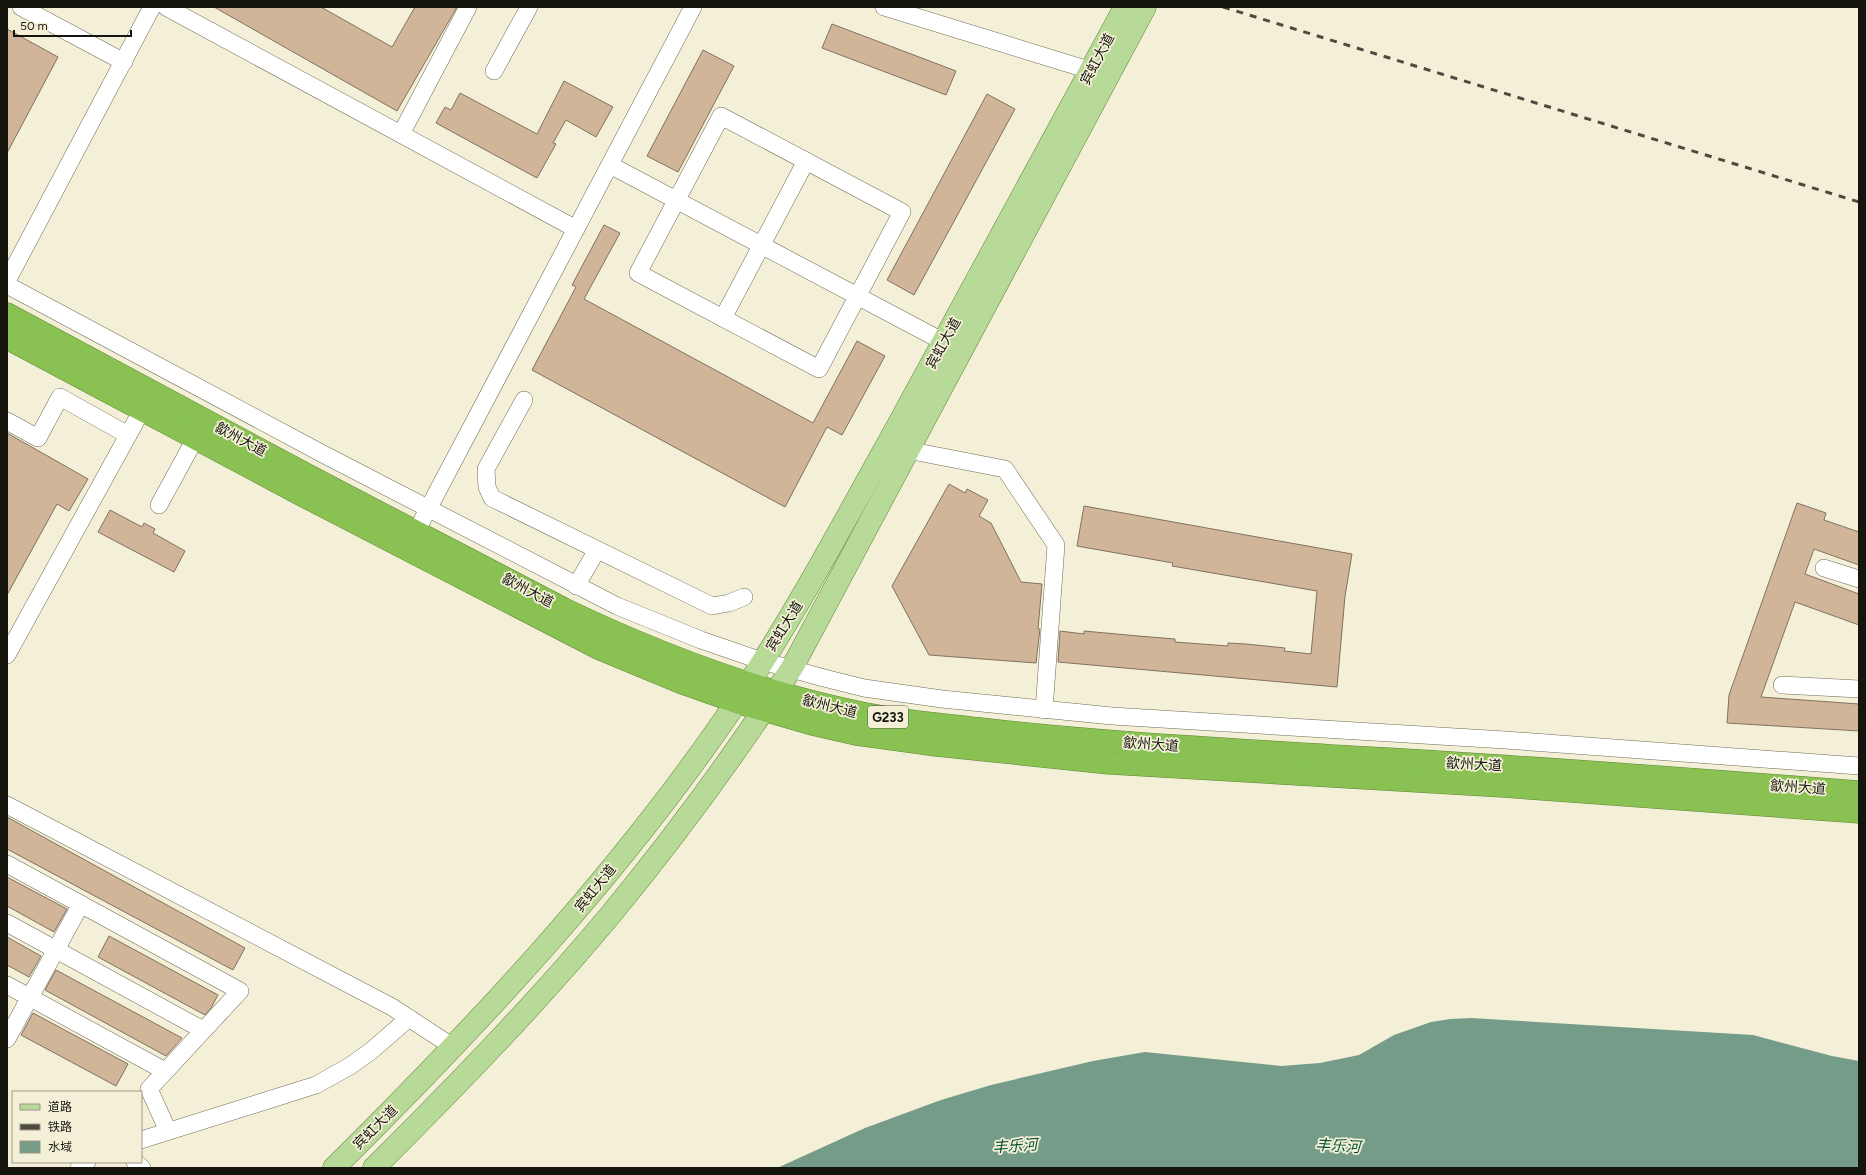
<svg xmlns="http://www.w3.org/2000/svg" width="1866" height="1175" viewBox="0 0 1866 1175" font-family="Figtree,'Noto Sans SC',sans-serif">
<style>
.water{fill:#759b89}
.building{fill:#d1b599;stroke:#817161}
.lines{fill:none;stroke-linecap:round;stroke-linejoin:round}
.minor-casing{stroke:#6f6b56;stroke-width:18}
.major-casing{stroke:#61853a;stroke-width:23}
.highway-casing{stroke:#61853a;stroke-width:23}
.minor{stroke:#fff;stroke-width:17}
.major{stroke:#b8da98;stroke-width:22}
.highway{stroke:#89c253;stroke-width:22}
.rail{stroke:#4d4b3f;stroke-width:3;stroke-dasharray:7 7;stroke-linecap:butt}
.labels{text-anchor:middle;stroke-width:3.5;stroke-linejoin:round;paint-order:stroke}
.shield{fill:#f4f0d8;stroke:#59574a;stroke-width:1}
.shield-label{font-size:13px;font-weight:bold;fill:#16150d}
.street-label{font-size:14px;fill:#16150d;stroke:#f4f0d8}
.water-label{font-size:15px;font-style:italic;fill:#045038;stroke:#f4f0d8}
</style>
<rect width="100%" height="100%" fill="#f4f0d8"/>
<!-- water -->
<path class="water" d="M1471 1018 1753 1035 1832 1056 1859 1061V1168H777L865 1128 941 1100 991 1085 1093 1061 1145 1052 1281 1066 1320 1063 1359 1055 1394 1035 1431 1022 1450 1019Z"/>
<!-- building -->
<g class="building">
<path d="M214 7H321L392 47 415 7H457L397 111Z"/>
<path d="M832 24 956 71 946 95 822 48Z"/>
<path d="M7 29 58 57 7 153Z"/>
<path d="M703 50 734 66 678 172 647 156Z"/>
<path d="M564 81 613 107 596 137 566 120 553 143 556 144 537 178 436 123 445 107 451 110 460 93 537 134Z"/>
<path d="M987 94 1015 109 914 295 887 280Z"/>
<path d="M604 225 620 233 584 299 813 423 857 341 885 356 842 435 827 427 785 507 532 370 576 287 572 285Z"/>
<path d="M7 433 88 479 69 511 57 504 7 595Z"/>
<path d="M949 484 965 493 967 489 988 500 979 516 991 523 1021 582 1042 584 1038 629H1040L1036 663 929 655 892 586Z"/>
<path d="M1797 503 1826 513 1824 520 1859 532V565L1814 549 1805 574 1859 594V625L1795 602 1761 697 1859 704V731L1727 723 1729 695Z"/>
<path d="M1084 506 1352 554 1345 596 1337 687 1058 662 1060 631 1084 634V631L1138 636 1175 639V642L1228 646V643L1246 644 1285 648 1284 651 1311 654 1317 591 1172 566 1173 563 1077 546Z"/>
<path d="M110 510 142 527 144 523 155 529 153 533 185 551 174 572 98 532Z"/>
<path d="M7 817 245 948 233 970 7 849Z"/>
<path d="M7 877 67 909 54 932 7 906Z"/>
<path d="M109 936 218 995 211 1008 205 1015 98 957Z"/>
<path d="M7 937 41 956 29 977 7 965Z"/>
<path d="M56 970 182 1038 166 1056 45 990Z"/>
<path d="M33 1013 128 1064 116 1086 21 1035Z"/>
</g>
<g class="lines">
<defs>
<g id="minor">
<path d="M21 7 124 62"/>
<path d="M166 7 576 229"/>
<path d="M884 7 1102 74"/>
<path d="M494 71 529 7"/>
<path d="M721 116 902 212 819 369 638 273Z"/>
<path d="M401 134 468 7"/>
<path d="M610 165 944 342"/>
<path d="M7 281 152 7"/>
<path d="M7 285 321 453 617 606 701 640 762 661 824 678 864 688 942 699 1112 716 1505 740 1859 766"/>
<path d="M723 318 806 161"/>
<path d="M524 400 486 469 487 487 492 498 712 606 729 603 744 597"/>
<path d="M7 421 38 438 60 397 128 435"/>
<path d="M907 450 1005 469 1056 545 1044 710"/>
<path d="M159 505 195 439"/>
<path d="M416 532 693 7"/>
<path d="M1824 568 1859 579"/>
<path d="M576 586 597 550"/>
<path d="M7 655 142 410"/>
<path d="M1782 685 1859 689"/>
<path d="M7 805 392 1007 453 1047"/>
<path d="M7 864 240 991 149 1089 168 1131"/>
<path d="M7 923 203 1030"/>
<path d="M7 985 165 1071"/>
<path d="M7 1039 81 904"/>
<path d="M141 1140 316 1085 350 1066 371 1051 409 1018"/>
<path d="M135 1162 142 1168"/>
<path d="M79 1168 87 1162"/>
</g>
<g id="major">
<path d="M334 1168C477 1026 615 879 729 713 792 621 844 522 898 425 974 286 1050 147 1125 7"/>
<path d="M374 1168C456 1086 538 1002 612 913 677 834 737 752 793 666L1145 7"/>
</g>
<g id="highway">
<path d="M7 314 309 476 564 609C658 654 755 691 857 712 897 721 940 724 981 729 1104 743 1227 749 1351 757 1520 766 1690 779 1859 792"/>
<path d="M7 338 300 494 598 648 685 684 736 702 812 724 856 734 936 745 1109 763 1502 786 1859 812"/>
</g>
</defs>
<!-- minor casing -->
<use href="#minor" class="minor-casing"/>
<!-- major casing -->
<use href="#major" class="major-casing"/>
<!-- highway casing -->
<use href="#highway" class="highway-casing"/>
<!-- minor -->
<use href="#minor" class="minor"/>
<!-- major -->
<use href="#major" class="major"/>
<!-- highway -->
<use href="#highway" class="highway"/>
<!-- rail -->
<path class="rail" d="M1223 7 1859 202"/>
</g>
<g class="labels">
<!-- shield labels -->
<rect class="shield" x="868" y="706" width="40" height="22" rx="3"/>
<g class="shield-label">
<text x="888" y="722">G233</text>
</g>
<!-- street labels -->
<g class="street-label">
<text transform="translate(1097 59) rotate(-62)" y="5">宾虹大道</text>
<text transform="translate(943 343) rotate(-61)" y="5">宾虹大道</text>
<text transform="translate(241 439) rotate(28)" y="5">歙州大道</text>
<text transform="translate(528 590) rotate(28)" y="5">歙州大道</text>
<text transform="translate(784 626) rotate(-58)" y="5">宾虹大道</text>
<text transform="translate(830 706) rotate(14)" y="5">歙州大道</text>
<text transform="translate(1151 744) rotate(4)" y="5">歙州大道</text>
<text transform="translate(1474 764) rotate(3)" y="5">歙州大道</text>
<text transform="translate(1798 787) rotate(4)" y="5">歙州大道</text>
<text transform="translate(595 888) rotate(-51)" y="5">宾虹大道</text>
<text transform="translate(375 1127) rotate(-45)" y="5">宾虹大道</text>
</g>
<!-- water labels -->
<g class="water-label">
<text transform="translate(1015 1146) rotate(-4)" y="5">丰乐河</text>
<text transform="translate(1338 1146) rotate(3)" y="5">丰乐河</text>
</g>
</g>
<!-- border -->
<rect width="1866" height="1175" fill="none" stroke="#16150d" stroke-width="16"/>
<!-- legend -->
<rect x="12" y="1091" width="130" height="72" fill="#f4f0d8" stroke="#9b9887"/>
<rect x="20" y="1104" width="20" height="6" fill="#b8da98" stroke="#9b9887"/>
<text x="48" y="1111" font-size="12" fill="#16150d">道路</text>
<rect x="20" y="1124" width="20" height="6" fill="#4d4b3f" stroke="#9b9887"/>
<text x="48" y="1131" font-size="12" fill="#16150d">铁路</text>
<rect x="20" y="1141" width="20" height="12" fill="#759b89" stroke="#9b9887"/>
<text x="48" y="1151" font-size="12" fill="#16150d">水域</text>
<!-- scale -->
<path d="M14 30v6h117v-6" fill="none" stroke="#16150d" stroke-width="2"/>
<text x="20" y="30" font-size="12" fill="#16150d" stroke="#f4f0d8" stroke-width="3" paint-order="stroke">50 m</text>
</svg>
